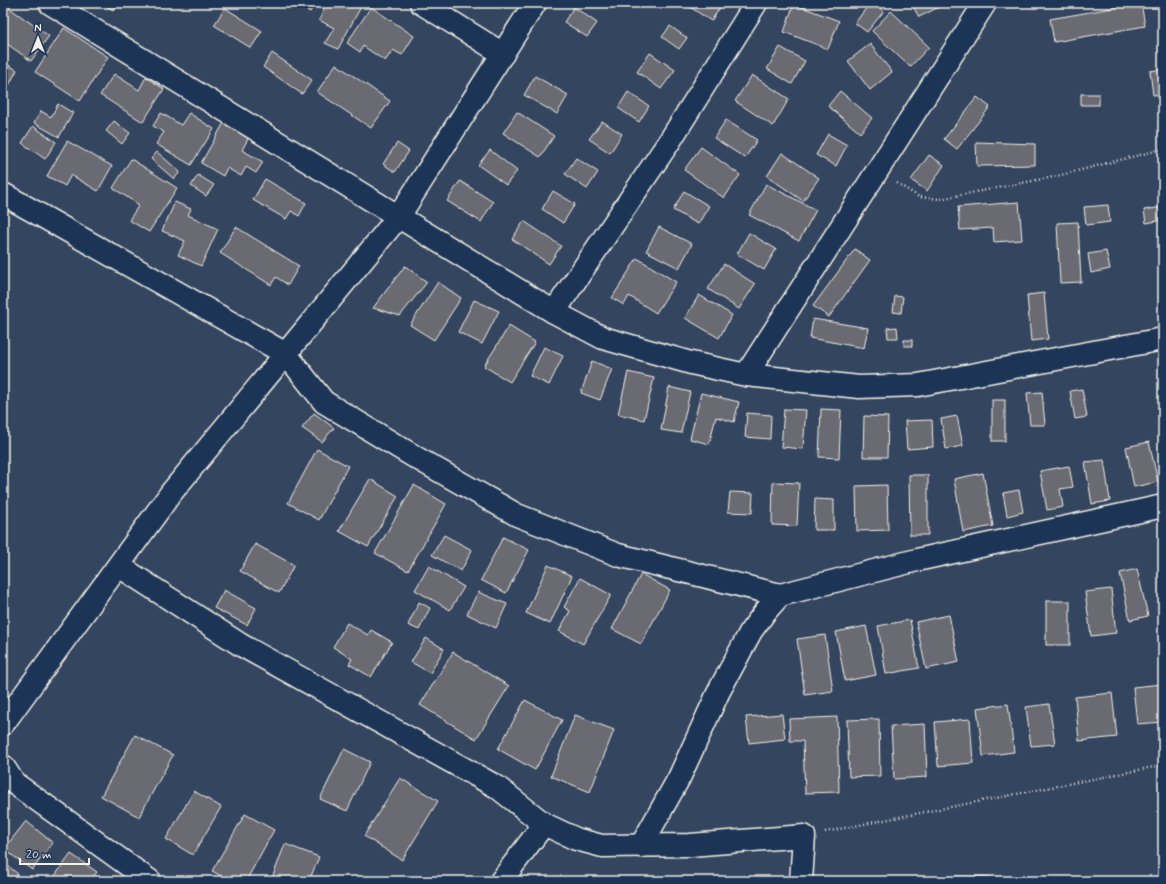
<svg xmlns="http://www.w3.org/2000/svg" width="1166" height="884" viewBox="0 0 1166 884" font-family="Mynerve,sans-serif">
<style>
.building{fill:#6a6b73;stroke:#f4f1e8}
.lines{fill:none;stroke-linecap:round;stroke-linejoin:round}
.minor-casing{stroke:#f4f1e8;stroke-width:25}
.path{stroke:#f4f1e8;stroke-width:2.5;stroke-dasharray:1 3;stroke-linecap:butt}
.minor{stroke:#1d3557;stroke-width:22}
</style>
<rect width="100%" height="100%" fill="#34455f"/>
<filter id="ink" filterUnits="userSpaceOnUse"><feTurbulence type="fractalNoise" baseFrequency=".025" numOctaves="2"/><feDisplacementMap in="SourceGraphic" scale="8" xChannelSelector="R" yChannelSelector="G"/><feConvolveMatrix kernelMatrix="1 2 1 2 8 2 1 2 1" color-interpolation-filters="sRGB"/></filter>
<g filter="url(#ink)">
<!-- building -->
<g class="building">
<path d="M101 3H117L113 10Z"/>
<path d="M298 3H363L338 49 325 43 334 28 319 20 324 10 315 4 310 12 297 4Z"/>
<path d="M684 3H723L711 21Z"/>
<path d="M870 3H874L884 11 867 32 855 23Z"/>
<path d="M911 3H937L939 7 919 17Z"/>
<path d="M1141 3 1145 26 1054 42 1050 19Z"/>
<path d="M794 4 839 21 828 49 784 32Z"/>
<path d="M5 5 49 36 31 61 3 41V29L6 25 3 23V8Z"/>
<path d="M371 7 414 36 402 55 393 50 385 61 363 46 360 52 347 43Z"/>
<path d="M574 7 597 23 587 37 564 22Z"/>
<path d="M225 8 262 31 251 48 214 25Z"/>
<path d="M891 11 929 47 910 67 872 31Z"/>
<path d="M670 26 687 38 679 49 662 37Z"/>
<path d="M64 28 108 57 80 101 35 72Z"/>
<path d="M870 44 892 72 870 90 848 61Z"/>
<path d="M780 47 805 61 792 84 767 69Z"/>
<path d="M272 53 312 80 302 94 263 67Z"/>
<path d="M650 53 675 70 661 89 637 72Z"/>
<path d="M3 62 17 70 8 87 3 84Z"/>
<path d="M336 64 390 101 371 128 317 92Z"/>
<path d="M1163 69V94L1153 95 1150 71Z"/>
<path d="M114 74 139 90 146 77 164 89 143 122 100 95Z"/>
<path d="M752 75 789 99 773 126 735 101Z"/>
<path d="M535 76 568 95 557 114 524 95Z"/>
<path d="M840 91 872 118 860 133 828 106Z"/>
<path d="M628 92 649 106 639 122 618 108Z"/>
<rect x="1081" y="94" width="18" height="11"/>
<path d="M977 97 990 107 957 149 944 139Z"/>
<path d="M58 104 73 113 59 137 34 123 41 111 51 117Z"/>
<path d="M517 112 554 136 540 157 503 133Z"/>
<path d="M161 113 181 125 189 113 214 129 191 165 156 144 164 132 153 126Z"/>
<path d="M726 120 757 140 745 158 714 138Z"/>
<path d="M114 121 130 133 122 144 106 131Z"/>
<path d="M225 121 250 135 242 150 263 162 256 173 246 167 241 176 227 168 223 176 201 163Z"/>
<path d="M602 121 622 134 610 153 589 139Z"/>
<path d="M33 126 56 142 45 159 22 143Z"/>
<path d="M828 134 847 145 836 166 816 155Z"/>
<path d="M67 141 112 166 98 191 71 175 65 186 47 176Z"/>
<path d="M976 142 1035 144V165L977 166Z"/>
<path d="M397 143 409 151 395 172 383 164Z"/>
<path d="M701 147 740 175 724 198 684 170Z"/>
<path d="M490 150 517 171 506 185 478 165Z"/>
<path d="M157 152 180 172 174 179 151 159Z"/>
<path d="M782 153 819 178 803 201 767 176Z"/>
<path d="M929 155 944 165 927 191 911 180Z"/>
<path d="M576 158 598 172 587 189 565 174Z"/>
<path d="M131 159 177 188 149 232 129 220 139 205 113 188Z"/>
<path d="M198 175 214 185 206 196 191 186Z"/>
<path d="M265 179 306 203 299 216 291 211 286 219 253 200Z"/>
<path d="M460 181 493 202 481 222 447 201Z"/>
<path d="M766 184 816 210 799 241 749 215Z"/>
<path d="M553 191 575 204 563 223 542 209Z"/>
<path d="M684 191 709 206 698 224 673 210Z"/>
<path d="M175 202 191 209 188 215 218 229 201 266 178 255 185 241 162 231Z"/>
<path d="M1019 202 1022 240 994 242 993 228 960 230 958 207Z"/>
<path d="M1108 205 1110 222 1086 225 1084 207Z"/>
<path d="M1163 207V220L1146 223 1144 210Z"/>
<path d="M524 221 561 246 549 264 512 239Z"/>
<path d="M1078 222 1081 282 1060 283 1057 223Z"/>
<path d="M236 227 299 266 288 285 276 277 271 285 220 253Z"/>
<path d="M659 227 692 244 679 268 646 251Z"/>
<path d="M749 233 776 249 764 270 737 254Z"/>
<path d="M855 249 870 260 829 317 813 306Z"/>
<path d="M1106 251 1110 269 1091 273 1088 254Z"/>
<path d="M637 258 676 282 656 313 629 296 624 305 612 298Z"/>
<path d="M724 264 755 284 739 309 708 289Z"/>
<path d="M405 266 427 282 400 316 373 308Z"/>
<path d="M438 282 461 298 434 340 410 325Z"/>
<path d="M1044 293 1048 339 1031 341 1027 295Z"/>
<path d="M699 295 732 315 719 338 685 318Z"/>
<path d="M895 296 903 297 901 313 893 312Z"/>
<path d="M474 300 499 311 482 344 458 332Z"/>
<path d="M813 319 868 328 864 348 810 338Z"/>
<path d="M509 326 535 342 510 382 484 366Z"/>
<path d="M897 327 898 338H888L887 328Z"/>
<rect x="904" y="340" width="8" height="6"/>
<path d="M544 347 563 356 549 385 530 376Z"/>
<path d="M592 361 612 369 600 400 581 393Z"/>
<path d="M628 372 654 378 644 420 618 414Z"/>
<path d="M669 387 690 392 681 433 661 430Z"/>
<path d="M1082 389 1087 417 1075 419 1070 391Z"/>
<path d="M1042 392 1045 425H1030L1027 393Z"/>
<path d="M701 393 739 402 734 422 716 417 709 444 690 439Z"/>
<rect x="992" y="400" width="13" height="41"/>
<path d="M784 409 806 410 803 449 781 447Z"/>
<path d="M821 409 841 410 839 458 819 457Z"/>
<path d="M314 413 334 428 322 442 302 428Z"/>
<path d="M747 413 771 415 770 439 745 437Z"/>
<path d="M864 416 888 417 887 457H863Z"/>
<path d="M957 416 963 446 946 449 941 419Z"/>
<path d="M932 420 933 447 907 449 905 421Z"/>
<path d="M1149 442 1158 482 1134 487 1126 447Z"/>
<path d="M317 449 348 466 319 520 288 503Z"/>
<path d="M1104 460 1110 501 1092 504 1085 462Z"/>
<path d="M1069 466 1073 487 1060 489 1063 507 1047 510 1040 471Z"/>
<path d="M983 473 993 526 963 532 954 479Z"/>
<path d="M909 475H928V535H910Z"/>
<path d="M370 479 398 496 368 547 339 531Z"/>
<path d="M773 482 799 483 797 526 772 525Z"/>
<path d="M414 485 446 504 408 571 375 553Z"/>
<path d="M887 485 888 530 857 531 856 486Z"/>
<path d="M1019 490 1023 512 1007 516 1003 493Z"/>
<path d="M730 492 753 493 752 513 728 512Z"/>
<path d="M815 499 834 500V530H814Z"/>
<path d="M444 535 472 550 461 571 432 555Z"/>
<path d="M503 537 529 550 506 593 481 580Z"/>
<path d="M255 544 294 565 279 593 240 571Z"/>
<path d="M548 565 572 576 550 624 526 613Z"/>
<path d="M429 566 464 587 450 610 415 590Z"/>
<path d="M1137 569 1148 616 1130 620 1120 573Z"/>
<path d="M641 574 670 590 641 644 612 629Z"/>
<path d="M580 578 611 595 583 644 559 631 570 611 564 607Z"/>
<path d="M1111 589 1116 633 1091 636 1085 592Z"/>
<path d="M224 590 256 608 247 625 214 608Z"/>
<path d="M478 592 507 604 496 628 467 614Z"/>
<rect x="1046" y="601" width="24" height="44"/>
<path d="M419 602 430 608 419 630 408 625Z"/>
<path d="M949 615 959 662 926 669 916 622Z"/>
<path d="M910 620 919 668 886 674 878 626Z"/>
<path d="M347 623 368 635 371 630 392 642 371 677 349 664 352 659 333 647Z"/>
<path d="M866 626 876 675 845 681 836 632Z"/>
<path d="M825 635 833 691 805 695 797 639Z"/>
<path d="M426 638 444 649 430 673 411 662Z"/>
<path d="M453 652 509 686 476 739 420 705Z"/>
<path d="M1162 684 1163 722 1137 724 1133 687Z"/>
<path d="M1112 693 1117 737 1079 741 1075 697Z"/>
<path d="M525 700 562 720 535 770 498 749Z"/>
<path d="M1008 704 1014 752 983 756 977 708Z"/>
<path d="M1049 704 1055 744 1031 746 1026 707Z"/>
<path d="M782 714 785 739 749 743 746 717Z"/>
<path d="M575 715 614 730 590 792 551 776Z"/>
<path d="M837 717 839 792 805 793 803 741H790L789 719Z"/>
<path d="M879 719 880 776 849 777 847 720Z"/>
<path d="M970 719 973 763 938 766 935 722Z"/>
<path d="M925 724 927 777 894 779 891 726Z"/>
<path d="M135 735 173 755 139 817 101 796Z"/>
<path d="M344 749 370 762 347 811 320 799Z"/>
<path d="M400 778 438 801 402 860 364 836Z"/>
<path d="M194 791 221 807 193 855 166 839Z"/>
<path d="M245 814 274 830 246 881H231L212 871Z"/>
<path d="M26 821 53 843 32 870 4 849Z"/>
<path d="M285 844 319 857 309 881H271Z"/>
<path d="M71 854 97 872 90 881H51Z"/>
<path d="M3 862 18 874 12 881H3Z"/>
<path d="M955 876 990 877V881H955Z"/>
<path d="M911 878 948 880V881H911Z"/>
<path d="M1077 879 1106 881H1077Z"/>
</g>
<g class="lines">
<defs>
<g id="minor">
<path d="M50 3 554 312 603 338 691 363 746 375 859 387 918 385 1163 339"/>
<path d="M421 3 503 54"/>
<path d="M3 194 286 354 324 402 415 457 517 515 618 555 780 595 917 560 1163 506"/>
<path d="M554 312 671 139 756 3"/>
<path d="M746 375 985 3"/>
<path d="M119 566 241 645 497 787 544 824"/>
<path d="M3 724 171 493 399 216 535 3"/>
<path d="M3 766 14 783 150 881"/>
<path d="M641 846 679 778 719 691 751 631 765 612 780 595"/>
<path d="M501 881 544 824 576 839 602 846 690 845 804 836 801 881"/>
</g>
</defs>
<!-- minor casing -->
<use href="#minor" class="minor-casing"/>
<!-- path -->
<g class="path">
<path d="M897 183 919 197 940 199 1053 177 1163 149"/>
<path d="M825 832C937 809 1050 788 1163 765"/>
</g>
<!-- minor -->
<use href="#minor" class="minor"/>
</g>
</g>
<!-- margin -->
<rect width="1166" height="884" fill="none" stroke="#1d3557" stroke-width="16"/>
<rect x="8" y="8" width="1150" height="868" fill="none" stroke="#f4f1e8" stroke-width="1.5" filter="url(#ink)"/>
<!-- north arrow -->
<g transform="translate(38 38)" stroke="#1d3557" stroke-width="3" paint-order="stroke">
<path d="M0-3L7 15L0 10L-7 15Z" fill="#f4f1e8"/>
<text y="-6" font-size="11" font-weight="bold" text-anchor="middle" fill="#f4f1e8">N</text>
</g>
<!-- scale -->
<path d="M20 858v6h69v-6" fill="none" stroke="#f4f1e8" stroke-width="2"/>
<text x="26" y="858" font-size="12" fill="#f4f1e8" stroke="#1d3557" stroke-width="3" paint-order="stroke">20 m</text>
</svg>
